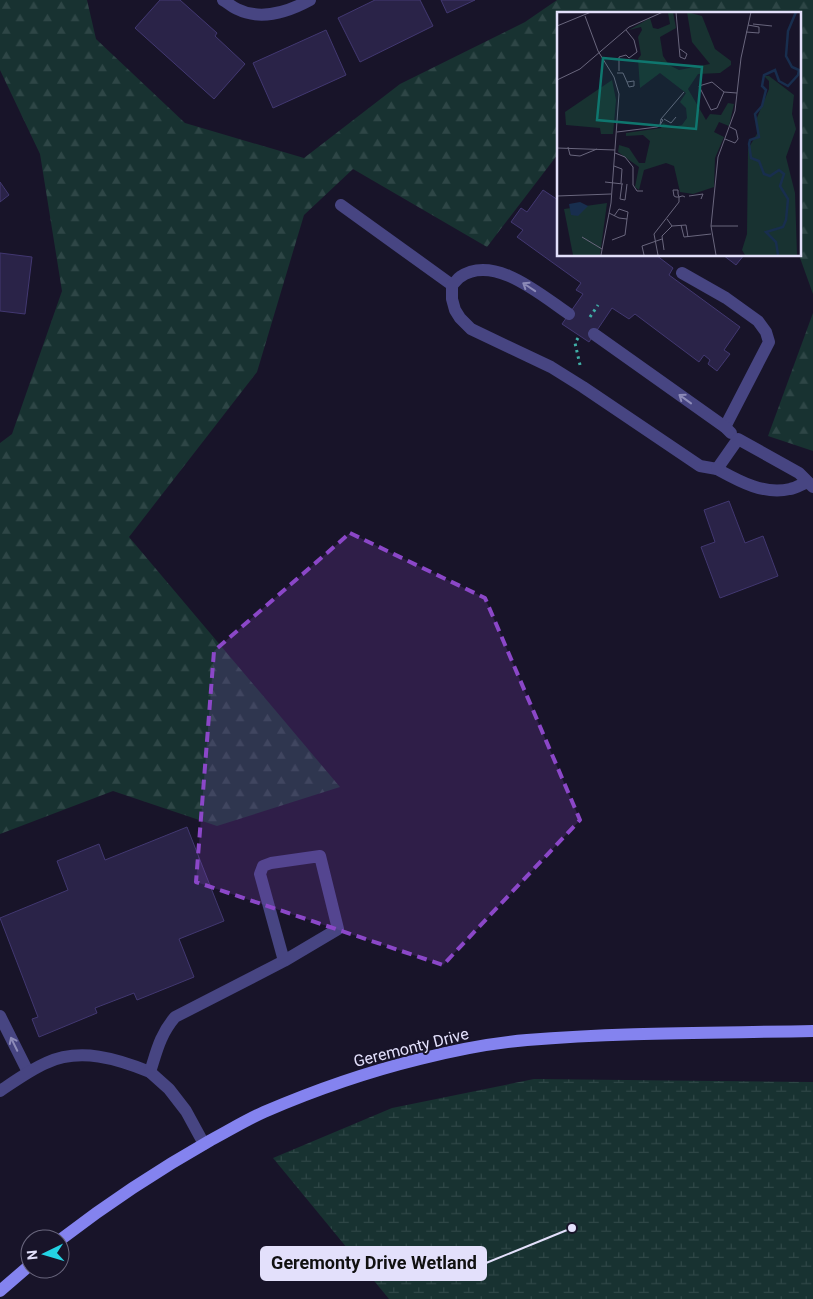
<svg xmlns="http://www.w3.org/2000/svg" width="813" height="1299" viewBox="0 0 813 1299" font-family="Roboto,sans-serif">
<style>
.forest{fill:url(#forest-firs)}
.wetland{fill:url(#wetland-marsh)}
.building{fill:#2a2348;stroke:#423871}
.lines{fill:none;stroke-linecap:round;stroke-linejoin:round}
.path{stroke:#40afa7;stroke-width:3;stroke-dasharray:2.5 4;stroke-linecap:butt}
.lane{stroke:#474582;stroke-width:12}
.street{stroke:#474582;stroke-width:12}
.secondary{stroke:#8483ef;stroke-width:12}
.oneway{stroke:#8d8bb8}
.marked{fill:#8b47c8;fill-opacity:0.2;stroke:#8b47c8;stroke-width:4;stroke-dasharray:10 6;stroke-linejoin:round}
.labels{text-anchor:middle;stroke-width:4;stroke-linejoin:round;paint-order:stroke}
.street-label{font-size:16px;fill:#e3e0fb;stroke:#181429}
.inset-river{fill:none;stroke:#182e4e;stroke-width:2.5}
.inset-road{fill:none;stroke:#69667d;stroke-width:1}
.view{fill:#0f766e;fill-opacity:0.15;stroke:#0f766e;stroke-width:2.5}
.inset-edge{fill:none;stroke:#e3e0fb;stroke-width:2.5}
.leader{fill:none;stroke:#e3e0fb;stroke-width:2}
.callout-dot{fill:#e3e0fb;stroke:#181429;stroke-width:2}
.callout{fill:#e3e0fb;stroke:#e3e0fb;stroke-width:2}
.callout-label{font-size:18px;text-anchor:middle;font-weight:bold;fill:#111}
</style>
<defs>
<pattern id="forest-firs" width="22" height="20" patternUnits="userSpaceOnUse" patternTransform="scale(1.25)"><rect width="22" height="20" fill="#183231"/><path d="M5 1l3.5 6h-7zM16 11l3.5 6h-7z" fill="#2e4646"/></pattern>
<pattern id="wetland-marsh" width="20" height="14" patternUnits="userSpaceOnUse" patternTransform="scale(1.25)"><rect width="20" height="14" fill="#183231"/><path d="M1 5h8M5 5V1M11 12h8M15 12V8" fill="none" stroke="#2e4646"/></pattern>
</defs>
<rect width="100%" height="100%" fill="#181429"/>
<!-- forest -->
<g class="forest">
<path d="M0 0H87L96 39 185 123 304 158 400 84 525 22 557 0H813V294L799 255V14H558V154L487 247 353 169 304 215 257 372 129 537 340 787 217 826 113 791 0 834V443L12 434 62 291 40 154 0 70Z"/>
<path d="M813 313V451L768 436Z"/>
</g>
<!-- wetland -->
<path class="wetland" d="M534 1079 813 1082V1299H389L273 1158 392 1108Z"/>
<!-- building -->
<g class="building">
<path d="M160 0H180L217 33 215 36 245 64 214 99 135 28Z"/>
<path d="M375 0H420L433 26 360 62 338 18Z"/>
<path d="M441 0H475L447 13Z"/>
<path d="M326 30 346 75 273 108 253 63Z"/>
<path d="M0 182 9 195 0 202Z"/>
<path d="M543 190 558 200V255H656L673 268 669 275 740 327 724 350 730 354 717 371 708 364 710 360 704 355 699 362 635 314 629 319 612 308 589 342 562 324 583 294 576 290 581 283 517 237 523 230 511 222 521 208 527 212Z"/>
<path d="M0 253 32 257 25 314 0 311Z"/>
<path d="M723 255H744L736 265Z"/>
<path d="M729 501 745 543 763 536 778 576 720 598 701 547 715 542 704 510Z"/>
<path d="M187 827 224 921 179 939 194 977 137 1000 134 993 95 1008 97 1013 39 1037 32 1019 38 1017 0 918 68 890 57 861 99 844 105 860Z"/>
</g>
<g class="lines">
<!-- path -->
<g class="path">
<path d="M590 317 598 305"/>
<path d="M578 338 575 343 580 365"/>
</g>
<!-- lane -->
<g class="lane">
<path d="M341 205 452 285"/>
<path d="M682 273 726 298 758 321 766 332 769 342 725 427"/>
<path d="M569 314C542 296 494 253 460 277 457 279 455 283 452 285V299L455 310 460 318 471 329 551 367 583 387 700 466 717 469"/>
<path d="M594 334 725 427 731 433"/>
<path d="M808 482C802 484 796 488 790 489 763 495 739 481 717 469L738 439 799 473 813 487"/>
<path d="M0 1016 28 1072"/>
<path d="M0 1091C15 1081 30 1070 46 1063 80 1047 118 1059 150 1072"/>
<path d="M204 1144 186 1111 169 1089 150 1072C157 1050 160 1035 175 1017L284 961 338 929 320 856 271 863 263 866 260 874 284 961"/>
</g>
<!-- street -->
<path class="street" d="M223 0C228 3 232 7 237 9 261 21 288 12 310 0"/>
<!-- secondary -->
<g class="secondary">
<path d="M60 1240C108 1203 158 1170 211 1140 228 1131 246 1120 264 1112 315 1090 367 1072 420 1059 455 1050 491 1043 527 1040 622 1032 718 1033 813 1031"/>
<path d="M0 1291 30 1265"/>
</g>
</g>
<!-- one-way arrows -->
<defs><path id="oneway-shaft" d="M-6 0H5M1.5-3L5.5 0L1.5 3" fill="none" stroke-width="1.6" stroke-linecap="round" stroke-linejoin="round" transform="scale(1.25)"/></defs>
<g class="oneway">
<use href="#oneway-shaft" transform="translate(529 287) rotate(-146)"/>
<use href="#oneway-shaft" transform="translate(685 399) rotate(-144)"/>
<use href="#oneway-shaft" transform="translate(14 1044) rotate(-116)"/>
</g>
<!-- marked area -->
<path class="marked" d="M350 533 485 598 580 820 443 965 196 882 214 651Z"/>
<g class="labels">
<!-- street labels -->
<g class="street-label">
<text transform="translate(411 1047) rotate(-14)" y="6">Geremonty Drive</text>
</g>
</g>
<!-- overview -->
<g transform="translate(557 12)">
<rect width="244" height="244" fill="#181429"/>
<path d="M50 191 43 243H16L7 197Z" fill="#183231"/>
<path d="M116 0 119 16 103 25 106 44 112 53 122 58 153 52 135 30 130 0 145 4 158 37 174 49V53L163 61 141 62 131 77 149 108 153 102 164 103 171 91 177 92 172 114 162 110 157 120 167 125 158 146 157 175 136 182 123 180 117 154 109 151 87 158 82 178 78 175 82 155 61 140 62 133 72 136 82 151H88L93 129 86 123 69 124V121L104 116 106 111 116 115 125 113 130 106 129 96 123 90 129 81 103 61 83 76 81 47 84 43 81 25 85 18 84 15 72 18 93 6 96 16 101 17 113 12 111 1Z" fill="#183231"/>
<path d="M207 64H212L237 83 235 102 239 117 229 145 238 181 240 243H188L185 238 190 222 191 137 201 120 199 108 212 77V69ZM55 68 59 88 56 122H44L43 116 9 113 8 100Z" fill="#183231"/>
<path d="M23 190 31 194 21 204 14 203 12 192Z" fill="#182e4e"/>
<path class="inset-river" d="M221 243 219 230 209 220 226 215 229 208 231 187 223 174 227 162 222 158 213 164 207 162 202 149 194 146 192 132 193 128 202 125 198 102 205 94 209 78 205 74 207 63 218 58 222 69 231 74 241 63 242 58 235 55 229 44 231 19 239 0"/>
<path class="inset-road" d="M119 0 123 45 128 47 130 42 123 37M28 4 41 39 57 65 62 82 54 191 44 243M196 12 215 14M0 14 34 0M189 20 202 21V15L191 13M62 59V45L69 43 72 46 80 40 77 28 69 18M60 61H66L70 70 72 75 77 74V69L70 70M0 68 23 57 72 15 106 0M0 73V92M167 80 160 96 154 98 142 74 155 70 167 80 180 81M104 107 127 80M107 107 114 111 119 105M60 120 100 115 102 114 103 113 106 108 104 107 103 113M168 127 178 131 181 127 179 118 173 115M11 135 13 143 23 144 40 137M0 136 58 138M58 141 68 145 76 155V173L80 179H86M57 154 65 157 64 171M48 170 66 172M65 172 63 187 68 188 70 172M0 184 54 182M132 184 146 182 144 187M52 201 62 206 70 207 71 200 62 197 57 204M124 213 127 225 154 222M115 214 129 213 131 225M154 214H181M25 225 45 237M55 228 68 223 70 207M107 238 105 224 115 214 110 207M87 243 85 234 105 227M101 243 97 222 122 190V185L121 182V178H116L117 184 119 185H122L125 184H126L128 185M159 243 154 214 161 145 178 99 184 46 194 0"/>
<path class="view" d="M46 46 145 55 139 117 40 108Z"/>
<rect width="244" height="244" class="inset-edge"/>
</g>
<!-- callouts -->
<path class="leader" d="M572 1228L486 1263"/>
<circle class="callout-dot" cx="572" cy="1228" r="5"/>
<rect class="callout" x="261" y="1247" width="225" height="33" rx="5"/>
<g class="callout-label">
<text x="374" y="1269">Geremonty Drive Wetland</text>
</g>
<!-- north arrow -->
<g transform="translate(45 1254) rotate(265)"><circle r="24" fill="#181429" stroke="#69667d"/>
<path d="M0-4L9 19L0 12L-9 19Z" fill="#24d3e4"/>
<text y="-8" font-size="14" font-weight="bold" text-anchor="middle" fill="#e3e0fb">N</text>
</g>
</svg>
